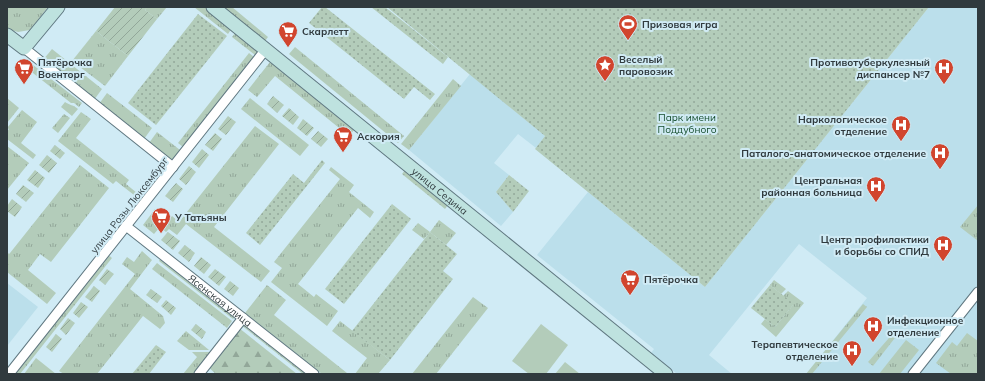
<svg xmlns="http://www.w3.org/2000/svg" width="985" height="381" viewBox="0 0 985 381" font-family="Mulish,sans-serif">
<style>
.built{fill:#bbdfeb}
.grass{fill:url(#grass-tufts)}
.forest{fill:url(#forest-firs)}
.park{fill:url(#park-dots)}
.garden{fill:url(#garden-furrows)}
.pitch{fill:#b3ccba}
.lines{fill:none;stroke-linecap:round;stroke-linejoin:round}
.street-casing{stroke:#607881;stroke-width:11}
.secondary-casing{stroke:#607881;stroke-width:15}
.street{stroke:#fff;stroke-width:9}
.secondary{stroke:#bee2df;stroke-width:13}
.labels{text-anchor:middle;stroke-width:4;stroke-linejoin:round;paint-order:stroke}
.poi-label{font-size:10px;font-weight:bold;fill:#303a3e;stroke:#d0ebf5;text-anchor:start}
.park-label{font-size:10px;fill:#154d2d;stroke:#d0ebf5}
.street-label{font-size:10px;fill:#303a3e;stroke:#d0ebf5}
</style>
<defs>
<pattern id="grass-tufts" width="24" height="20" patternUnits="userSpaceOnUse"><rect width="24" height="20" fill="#b3ccba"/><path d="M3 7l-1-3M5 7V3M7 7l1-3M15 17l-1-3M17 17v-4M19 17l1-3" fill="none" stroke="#92a799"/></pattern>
<pattern id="forest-firs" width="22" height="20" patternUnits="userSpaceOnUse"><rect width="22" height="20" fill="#b3ccba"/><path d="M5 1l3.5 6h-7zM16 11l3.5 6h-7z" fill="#92a799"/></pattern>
<pattern id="park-dots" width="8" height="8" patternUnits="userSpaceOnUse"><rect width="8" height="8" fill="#b3ccba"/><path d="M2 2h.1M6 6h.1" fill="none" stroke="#92a799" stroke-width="1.8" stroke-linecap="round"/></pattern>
<pattern id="garden-furrows" width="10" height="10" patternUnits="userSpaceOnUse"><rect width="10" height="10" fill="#b3ccba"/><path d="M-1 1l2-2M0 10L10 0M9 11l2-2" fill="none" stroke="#92a799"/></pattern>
</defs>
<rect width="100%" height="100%" fill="#d0ebf5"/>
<!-- built -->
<g class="built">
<path d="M929 7H978V374H806L867 298 799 244 709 355 732 374H677L651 353 654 349 537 255 588 192 705 287Z"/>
<path d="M470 74 545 136 536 148 518 134 494 163 509 175 496 192 513 212 501 226 409 150Z"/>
<path d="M7 283 38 307 7 346Z"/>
</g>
<!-- grass -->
<g class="grass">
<path d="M7 7H48L30 30 18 32 7 29Z"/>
<path d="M147 7H167L157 19 145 10Z"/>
<path d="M194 7H205L232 28 228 34Z"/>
<path d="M224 7H232L268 37 265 41Z"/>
<path d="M96 31 128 56 105 86 72 61Z"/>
<path d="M236 32 260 50 255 55 232 37Z"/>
<path d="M295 47 404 136 398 143 289 54Z"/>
<path d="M52 49 102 89 94 100 43 60Z"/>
<path d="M249 53 254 57 183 147 178 143Z"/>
<path d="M28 61 82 103 79 107 74 103H71L24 66Z"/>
<path d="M270 62 354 130 349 136 275 76 257 97 248 90Z"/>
<path d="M453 79 461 86 409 150 401 144Z"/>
<path d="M107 93 152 128 144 139 99 104Z"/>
<path d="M7 98 19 108 7 123Z"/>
<path d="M250 98 309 145 300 156 241 109Z"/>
<path d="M65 102C69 105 74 105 78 109L72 116 61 107Z"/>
<path d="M22 110 37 122 21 143 36 155 33 159 7 139V132L9 129 7 128Z"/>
<path d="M81 112 91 119 76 138 129 180 126 184 137 193 134 195 116 181 113 184 58 141Z"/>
<path d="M64 114 70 118 58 133 52 128Z"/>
<path d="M255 126 279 144 214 227 270 271 261 282 186 224 177 235 169 229 166 232 160 227 154 234 143 225 155 209 169 220 172 216 179 222Z"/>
<path d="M157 132 180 150 172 161 149 143Z"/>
<path d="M7 146 29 163 7 190Z"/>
<path d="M160 164 164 168 150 185 146 182Z"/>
<path d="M80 165 109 188 51 262 40 254 28 270 56 293 47 304 7 272V252L9 254 10 253Z"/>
<path d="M331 167 354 185 349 192 374 212 370 218 358 208 298 284 314 297 316 294 338 311 327 326 271 282 282 268 274 262 340 179 329 170Z"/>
<path d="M405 170 448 205 445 209 402 174Z"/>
<path d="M978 205V241L960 227Z"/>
<path d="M439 220 456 233 446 245 430 232 424 239 412 230 418 223 430 232Z"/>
<path d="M142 251 152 260 130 289 163 316 165 323 160 329 143 316 97 374H64L59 371 135 274 122 264 127 257 134 262Z"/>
<path d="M108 255 112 258 20 374H14Z"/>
<path d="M161 257 236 316 233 319 159 261Z"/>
<path d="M157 263 232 321 227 328 152 269Z"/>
<path d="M774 280 786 289 781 294 770 285Z"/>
<path d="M267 285 286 300 274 315 347 373V374H322L245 313Z"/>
<path d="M788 291 804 303 776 337 761 324 765 319 775 327 793 305 783 296Z"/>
<path d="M473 297 488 308 436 374H412Z"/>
<path d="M863 304 867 307 812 374H806Z"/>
<path d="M340 321 390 360 378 374H355L367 358 332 331Z"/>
<path d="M244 322 310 374H303L241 325Z"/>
<path d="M186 331 209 350H189L177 341Z"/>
<path d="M895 331 898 334 873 366 868 362Z"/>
<path d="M967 333 978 341V373L977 374H951L936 363 952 342 957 346Z"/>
<path d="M906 340 919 350 900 374H879Z"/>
<path d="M192 352H211L193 374H183L197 357Z"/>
<path d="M36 358 56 374H24Z"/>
</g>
<!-- forest -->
<path class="forest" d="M239 328 297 374H216L208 367Z"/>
<!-- park -->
<g class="park">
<path d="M322 7H325L435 94 430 100 414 87 404 99 309 23Z"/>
<path d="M371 7H385L448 57 443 64Z"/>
<path d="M387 7H929L705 287 535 149 545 136Z"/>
<path d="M198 14 227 36 156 125 128 103Z"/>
<path d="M322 160 325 163 260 245 246 233 293 174 304 183Z"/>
<path d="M509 175 529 191 513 212 496 192Z"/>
<path d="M392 204 411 219 344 304 325 289Z"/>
<path d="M430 232 457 254 443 271 453 279 390 360 352 331Z"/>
<path d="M770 285 794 304 775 327 751 308Z"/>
<path d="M156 345 166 352 149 374H132Z"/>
</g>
<!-- garden -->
<g class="garden">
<path d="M115 7H147L145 10 157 19 128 56 96 31Z"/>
<path d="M273 96 284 105 277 113 267 104Z"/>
<path d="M289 108 299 117 293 125 282 116Z"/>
<path d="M228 116 236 122 226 135 218 129Z"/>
<path d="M303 119 314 128 307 136 297 128Z"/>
<path d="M318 131 328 139 321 147 311 139Z"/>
<path d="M215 133 222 139 213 151 205 145Z"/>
<path d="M55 145 65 153 60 159 50 151Z"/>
<path d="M202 149 209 155 199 168 192 162Z"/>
<path d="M47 155 57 163 49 173 39 165Z"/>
<path d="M189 166 196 172 186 185 179 179Z"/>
<path d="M35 170 45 178 38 188 27 180Z"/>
<path d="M176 183 183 189 173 202 165 196Z"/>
<path d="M23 185 34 193 26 202 16 194Z"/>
<path d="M12 199 22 207 15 217 7 211V206Z"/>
<path d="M168 232 180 241 173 250 161 240Z"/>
<path d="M185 245 195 253 189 262 178 253Z"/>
<path d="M201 257 211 265 204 274 194 266Z"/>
<path d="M107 269 114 274 105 285 99 280Z"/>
<path d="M215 269 226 277 219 286 208 277Z"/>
<path d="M230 281 239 288 233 296 224 289Z"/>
<path d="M94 286 100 291 92 302 85 297Z"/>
<path d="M151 289 162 297 157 303 146 295Z"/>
<path d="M166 300 176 308 171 315 161 306Z"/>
<path d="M81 302 88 307 79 318 73 313Z"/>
<path d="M68 318 75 323 66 335 60 329Z"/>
<path d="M196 324 206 332 202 339 191 330Z"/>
<path d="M56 334 62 339 52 352 46 347Z"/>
</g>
<!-- pitch -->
<g class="pitch">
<path d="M541 324 568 345 546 374H529L512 361Z"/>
<path d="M565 362 580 374H555Z"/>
</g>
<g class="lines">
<defs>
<g id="street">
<path d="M24 48 173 167"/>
<path id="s1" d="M126 226 314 374"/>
<path d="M9 374 266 49"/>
<path d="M199 374 243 318"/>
<path d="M913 374 978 292"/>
</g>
<g id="secondary">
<path id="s2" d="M213 7 666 374"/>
<path d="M7 35 24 48 58 7"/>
</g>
</defs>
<!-- street casing -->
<use href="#street" class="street-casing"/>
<!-- secondary casing -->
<use href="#secondary" class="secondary-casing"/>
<!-- street -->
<use href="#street" class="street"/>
<!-- secondary -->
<use href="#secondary" class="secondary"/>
</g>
<!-- icons -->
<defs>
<symbol id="stadium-pin" viewBox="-11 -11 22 30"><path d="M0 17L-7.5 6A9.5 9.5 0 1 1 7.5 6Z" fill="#d1452e" stroke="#d0ebf5"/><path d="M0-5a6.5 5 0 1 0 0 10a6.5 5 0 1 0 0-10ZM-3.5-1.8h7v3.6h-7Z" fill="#fff"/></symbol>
<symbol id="supermarket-pin" viewBox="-11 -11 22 30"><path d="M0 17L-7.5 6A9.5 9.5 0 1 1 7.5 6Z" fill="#d1452e" stroke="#d0ebf5"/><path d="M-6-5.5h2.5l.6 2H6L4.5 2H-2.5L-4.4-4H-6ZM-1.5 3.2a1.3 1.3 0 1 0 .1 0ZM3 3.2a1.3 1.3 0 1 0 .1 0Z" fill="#fff"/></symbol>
<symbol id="sight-pin" viewBox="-11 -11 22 30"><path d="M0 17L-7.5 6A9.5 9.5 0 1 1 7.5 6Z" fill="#d1452e" stroke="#d0ebf5"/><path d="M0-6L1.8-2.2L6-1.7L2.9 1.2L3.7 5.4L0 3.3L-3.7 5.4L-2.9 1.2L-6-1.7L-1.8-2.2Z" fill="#fff"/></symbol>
<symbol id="hospital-pin" viewBox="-11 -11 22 30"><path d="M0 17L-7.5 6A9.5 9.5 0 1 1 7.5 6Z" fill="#d1452e" stroke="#d0ebf5"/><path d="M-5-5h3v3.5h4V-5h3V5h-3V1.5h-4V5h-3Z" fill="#fff"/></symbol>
</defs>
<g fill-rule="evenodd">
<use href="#stadium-pin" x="617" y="13" width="22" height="30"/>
<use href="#supermarket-pin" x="277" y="20" width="22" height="30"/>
<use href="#sight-pin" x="594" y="54" width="22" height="30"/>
<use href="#supermarket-pin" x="13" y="57" width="22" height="30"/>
<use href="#hospital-pin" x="933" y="57" width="22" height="30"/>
<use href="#hospital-pin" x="890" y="114" width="22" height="30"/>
<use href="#supermarket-pin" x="332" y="125" width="22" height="30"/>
<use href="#hospital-pin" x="929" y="142" width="22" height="30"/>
<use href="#hospital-pin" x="865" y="175" width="22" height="30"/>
<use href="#supermarket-pin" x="150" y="206" width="22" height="30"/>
<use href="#hospital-pin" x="932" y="234" width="22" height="30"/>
<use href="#supermarket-pin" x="619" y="268" width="22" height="30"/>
<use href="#hospital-pin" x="862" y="315" width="22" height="30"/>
<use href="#hospital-pin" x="841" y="339" width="22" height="30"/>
</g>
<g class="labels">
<!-- poi labels -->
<g class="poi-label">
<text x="642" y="28">Призовая игра</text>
<text x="302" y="35">Скарлетт</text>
<text x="619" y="63">Веселый<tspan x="619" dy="12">паровозик</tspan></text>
<text x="38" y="66">Пятёрочка<tspan x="38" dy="12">Военторг</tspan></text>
<text x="930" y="66" text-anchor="end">Противотуберкулезный<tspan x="930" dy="12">диспансер №7</tspan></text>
<text x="887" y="123" text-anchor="end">Наркологическое<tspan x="887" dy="12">отделение</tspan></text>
<text x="357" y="140">Аскория</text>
<text x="926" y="157" text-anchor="end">Паталого-анатомическое отделение</text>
<text x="862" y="184" text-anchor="end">Центральная<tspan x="862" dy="12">районная больница</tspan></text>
<text x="175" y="221">У Татьяны</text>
<text x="929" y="243" text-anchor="end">Центр профилактики<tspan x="929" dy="12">и борьбы со СПИД</tspan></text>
<text x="644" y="283">Пятёрочка</text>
<text x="887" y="324">Инфекционное<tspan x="887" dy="12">отделение</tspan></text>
<text x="838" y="348" text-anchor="end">Терапевтическое<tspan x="838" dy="12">отделение</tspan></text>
</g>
<!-- park labels -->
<g class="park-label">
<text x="687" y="121">Парк имени<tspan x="687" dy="12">Поддубного</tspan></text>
</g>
<!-- street labels -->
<g class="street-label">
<text dy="4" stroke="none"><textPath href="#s2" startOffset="292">улица Седина</textPath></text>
<text transform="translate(129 205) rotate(-52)" y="4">улица Розы Люксембург</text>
<text dy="4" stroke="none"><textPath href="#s1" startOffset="120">Ясенская улица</textPath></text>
</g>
</g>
<!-- border -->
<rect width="985" height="381" fill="none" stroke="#303a3e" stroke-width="16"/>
</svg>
